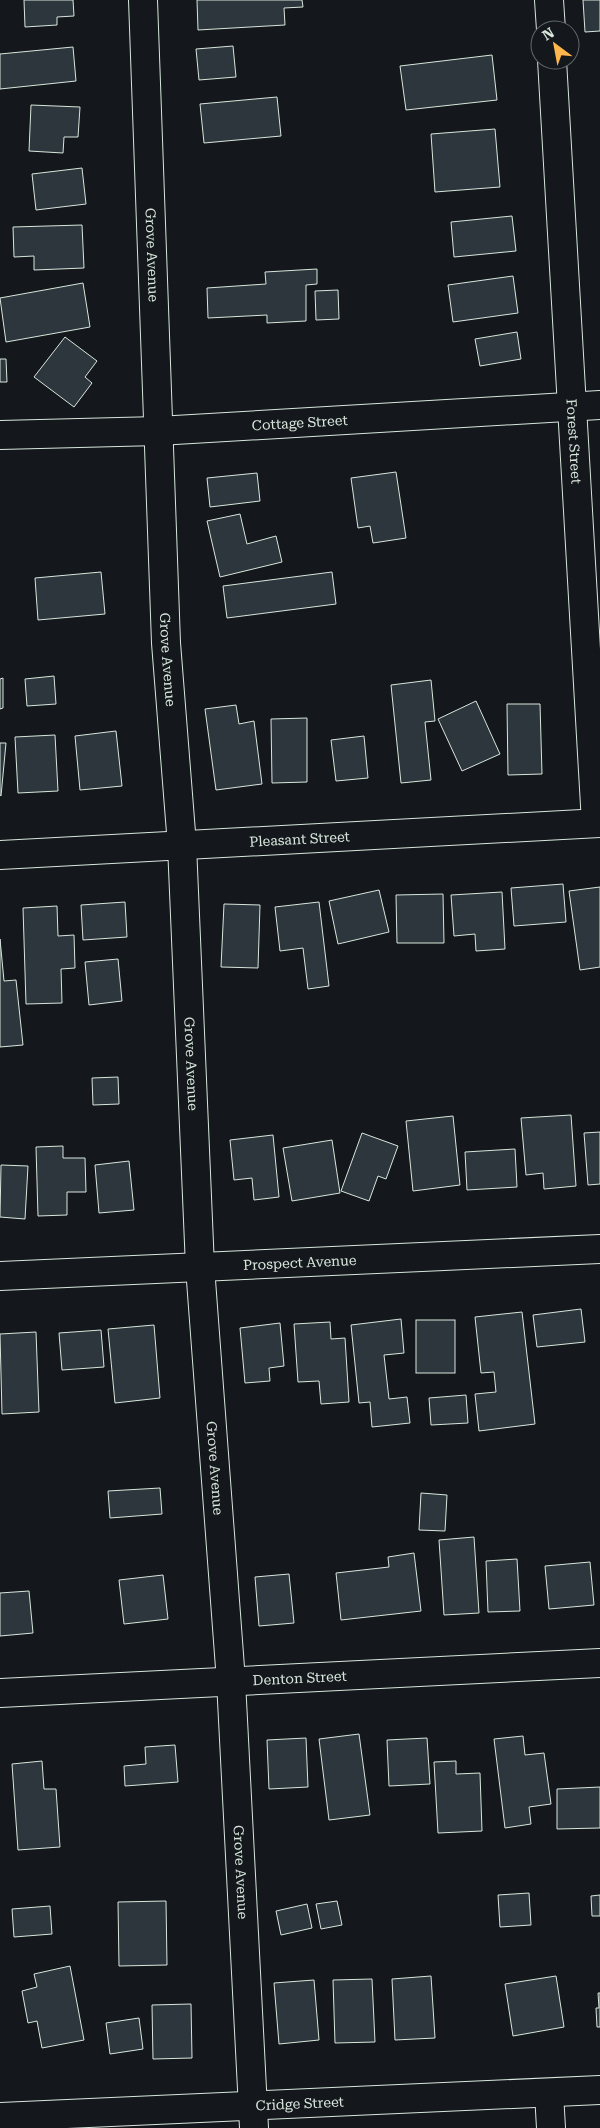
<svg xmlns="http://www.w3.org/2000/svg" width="600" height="2128" viewBox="0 0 600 2128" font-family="'Roboto Serif',serif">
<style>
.building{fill:#2c363c;stroke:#d8e6dc}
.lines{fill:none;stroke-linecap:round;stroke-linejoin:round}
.minor-casing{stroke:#d8e6dc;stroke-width:30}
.minor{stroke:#14181c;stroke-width:28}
.labels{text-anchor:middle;stroke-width:4;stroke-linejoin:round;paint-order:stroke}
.street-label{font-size:14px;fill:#d8e6dc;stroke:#14181c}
</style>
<rect width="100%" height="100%" fill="#14181c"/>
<!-- building -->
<g class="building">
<path d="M24 0H73L74 16 57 17V25L25 27Z"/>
<path d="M197 0H302L303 7 284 8 285 25 198 30Z"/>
<path d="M583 0H600V31L585 32Z"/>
<path d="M233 46 236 77 199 80 196 49Z"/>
<path d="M73 47 76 81 0 89V54Z"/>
<path d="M492 55 497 100 406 110 400 66Z"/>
<path d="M277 97 281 136 204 143 200 104Z"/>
<path d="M31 105 80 107 78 137H64L63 153 29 151Z"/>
<path d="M495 129 500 187 435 192 431 134Z"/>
<path d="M82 168 86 204 36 210 32 174Z"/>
<path d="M512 216 516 251 454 257 451 222Z"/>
<path d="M82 225 84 268 34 270V256L14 257 13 227Z"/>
<path d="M317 269V284L306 285V321L267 323V315L208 318 207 288 266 284 265 272Z"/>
<path d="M513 276 518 313 453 322 448 285Z"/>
<path d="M83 283 90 327 6 342 0 298Z"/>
<path d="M338 290 339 319 316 320 315 291Z"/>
<path d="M517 332 521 359 480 366 475 339Z"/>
<path d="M65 337 97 361 85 377 92 383 74 407 34 377Z"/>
<path d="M0 359H6L7 382H0Z"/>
<path d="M396 472 406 538 373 543 370 526 358 528 351 478Z"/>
<path d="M257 473 260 501 210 507 207 478Z"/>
<path d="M240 514 247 544 276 536 282 562 220 577 207 521Z"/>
<path d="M101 572 105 614 38 620 35 578Z"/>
<path d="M332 572 336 604 227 618 223 586Z"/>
<path d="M54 676 56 704 27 706 25 679Z"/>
<path d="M3 678V708L0 709V679Z"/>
<path d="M431 680 435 721 425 722 431 780 401 783 391 685Z"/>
<path d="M476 701 500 754 462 771 438 719Z"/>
<path d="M507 704H540L542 774 508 775Z"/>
<path d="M236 705 239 724 254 721 262 784 216 790 205 709Z"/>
<path d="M307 718V782L272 783 271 719Z"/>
<path d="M116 731 122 786 80 790 75 736Z"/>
<path d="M55 735 58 791 18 793 15 737Z"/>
<path d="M364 736 368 778 336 781 331 740Z"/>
<path d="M0 743H6L1 796 0 795Z"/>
<path d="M563 884 566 922 514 926 511 888Z"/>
<path d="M600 887V967L580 970 569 891Z"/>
<path d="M379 890 389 932 338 944 329 901Z"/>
<path d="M502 892 505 949 476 951 475 934 454 936 451 895Z"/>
<path d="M443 894 444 943H397L396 895Z"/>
<path d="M125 902 127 937 83 940 81 905Z"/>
<path d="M319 902 329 986 308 989 303 948 280 951 275 907Z"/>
<path d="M224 904 260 905 258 968 221 967Z"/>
<path d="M57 906 58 936 74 935 75 968 61 969 62 1003 26 1004 23 908Z"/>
<path d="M0 939 4 981 16 980 23 1045 0 1047Z"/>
<path d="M118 959 122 1001 89 1005 85 962Z"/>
<path d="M118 1077 119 1104 93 1105 92 1078Z"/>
<path d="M571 1115 576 1186 544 1189 543 1173 526 1175 521 1118Z"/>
<path d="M453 1116 460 1185 413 1191 406 1121Z"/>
<path d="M600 1132V1184L588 1185 584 1133Z"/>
<path d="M362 1133 398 1146 386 1179 378 1176 369 1201 341 1191Z"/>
<path d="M273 1135 279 1197 254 1200 252 1178 234 1180 230 1140Z"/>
<path d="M332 1140 340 1193 292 1201 283 1148Z"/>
<path d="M63 1146V1158H85L86 1192H67V1215L38 1216 36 1147Z"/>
<path d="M515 1149 517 1187 467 1190 465 1152Z"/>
<path d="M129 1161 134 1210 99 1213 95 1165Z"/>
<path d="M1 1165 28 1166 25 1219 0 1217Z"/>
<path d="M581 1309 585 1342 537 1347 533 1315Z"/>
<path d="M522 1312 535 1424 479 1431 475 1394 496 1392 494 1372 481 1373 475 1317Z"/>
<path d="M401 1319 404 1353 384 1355 389 1399 407 1397 410 1423 372 1427 370 1402 359 1403 351 1325Z"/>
<rect x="416" y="1320" width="39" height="53"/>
<path d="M330 1322 331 1339 345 1338 349 1402 321 1404 319 1381 298 1382 294 1324Z"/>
<path d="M280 1323 284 1366 269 1368 270 1381 245 1383 240 1328Z"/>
<path d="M154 1325 160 1398 115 1403 108 1329Z"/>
<path d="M101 1330 104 1367 62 1370 59 1333Z"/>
<path d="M36 1332 39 1412 2 1414 0 1334Z"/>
<path d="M466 1395 468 1423 431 1425 429 1398Z"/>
<path d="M160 1488 162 1514 110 1518 108 1491Z"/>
<path d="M421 1493 447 1495 445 1531 419 1530Z"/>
<path d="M474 1537 479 1613 444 1615 439 1540Z"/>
<path d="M414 1553 421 1611 341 1620 336 1573 389 1567 388 1557Z"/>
<path d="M517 1559 520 1611 488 1612 486 1561Z"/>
<path d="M590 1562 594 1605 549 1609 545 1566Z"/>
<path d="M289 1574 294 1623 259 1626 255 1577Z"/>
<path d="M163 1575 168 1619 124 1624 119 1580Z"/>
<path d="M29 1591 33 1633 0 1636V1593Z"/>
<path d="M359 1734 370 1815 329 1820 319 1739Z"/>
<path d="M523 1736 525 1755 544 1753 551 1804 529 1807 531 1824 505 1828 494 1739Z"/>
<path d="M306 1738 308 1787 269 1789 267 1740Z"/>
<path d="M427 1738 430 1784 389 1786 387 1740Z"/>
<path d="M175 1745 178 1782 125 1786 124 1766 146 1764 145 1747Z"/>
<path d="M42 1761 44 1789H56L60 1847 18 1850 12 1764Z"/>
<path d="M456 1761V1774L480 1773 482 1831 438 1833 434 1762Z"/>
<path d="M600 1787V1828L557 1829V1789Z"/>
<path d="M529 1893 531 1925 500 1927 498 1895Z"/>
<path d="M600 1895V1916H592L591 1896Z"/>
<path d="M166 1901 167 1965 119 1966 118 1902Z"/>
<path d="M337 1901 342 1925 321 1929 316 1904Z"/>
<path d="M307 1904 312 1928 281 1935 276 1911Z"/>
<path d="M50 1906 52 1934 14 1937 12 1909Z"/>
<path d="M70 1966 84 2040 42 2048 37 2021 28 2023 22 1991 37 1987 34 1974Z"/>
<path d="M431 1976 435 2038 395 2040 392 1979Z"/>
<path d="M556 1976 564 2027 513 2036 505 1984Z"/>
<path d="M372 1979 375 2042 335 2043 333 1980Z"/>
<path d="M314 1980 319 2040 279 2044 274 1983Z"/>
<path d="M598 1993H600V2027H597L596 2008H599Z"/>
<path d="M191 2004 192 2058 153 2059 152 2005Z"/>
<path d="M139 2018 143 2049 110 2054 106 2023Z"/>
</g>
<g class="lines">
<defs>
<g id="minor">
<path id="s1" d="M143 0 166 643 182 845 200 1267 231 1681 254 2128"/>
<path d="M549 0 551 30"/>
<path id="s2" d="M552 60 596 823"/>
<path id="s3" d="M0 435 158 431 600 405"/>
<path id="s4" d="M0 855 600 823"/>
<path id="s5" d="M0 1276 600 1249"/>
<path id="s6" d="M0 1693 600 1663"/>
<path d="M549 2093 551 2128"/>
<path id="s7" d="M0 2117 600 2090"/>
</g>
</defs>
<!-- minor casing -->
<use href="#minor" class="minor-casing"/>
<!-- minor -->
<use href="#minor" class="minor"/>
</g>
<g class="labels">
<!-- street labels -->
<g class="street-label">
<text dy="5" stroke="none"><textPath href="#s1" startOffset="255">Grove Avenue</textPath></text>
<text dy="5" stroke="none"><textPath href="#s3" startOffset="300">Cottage Street</textPath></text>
<text dy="5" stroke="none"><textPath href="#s2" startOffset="382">Forest Street</textPath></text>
<text dy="5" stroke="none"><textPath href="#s1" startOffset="660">Grove Avenue</textPath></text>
<text dy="5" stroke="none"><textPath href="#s4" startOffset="300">Pleasant Street</textPath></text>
<text dy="5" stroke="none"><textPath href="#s1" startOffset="1065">Grove Avenue</textPath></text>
<text dy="5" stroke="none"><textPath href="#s5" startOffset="300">Prospect Avenue</textPath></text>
<text dy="5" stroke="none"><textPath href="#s1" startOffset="1470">Grove Avenue</textPath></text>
<text dy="5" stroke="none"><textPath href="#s6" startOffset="300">Denton Street</textPath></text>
<text dy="5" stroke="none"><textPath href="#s1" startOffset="1875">Grove Avenue</textPath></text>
<text dy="5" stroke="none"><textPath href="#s7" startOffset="300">Cridge Street</textPath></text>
</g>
</g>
<!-- north arrow -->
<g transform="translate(555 45) rotate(328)"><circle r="24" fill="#14181c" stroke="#626a69"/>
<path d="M0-4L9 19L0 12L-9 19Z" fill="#ffb74d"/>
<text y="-8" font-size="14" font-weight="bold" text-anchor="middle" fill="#d8e6dc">N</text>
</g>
</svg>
